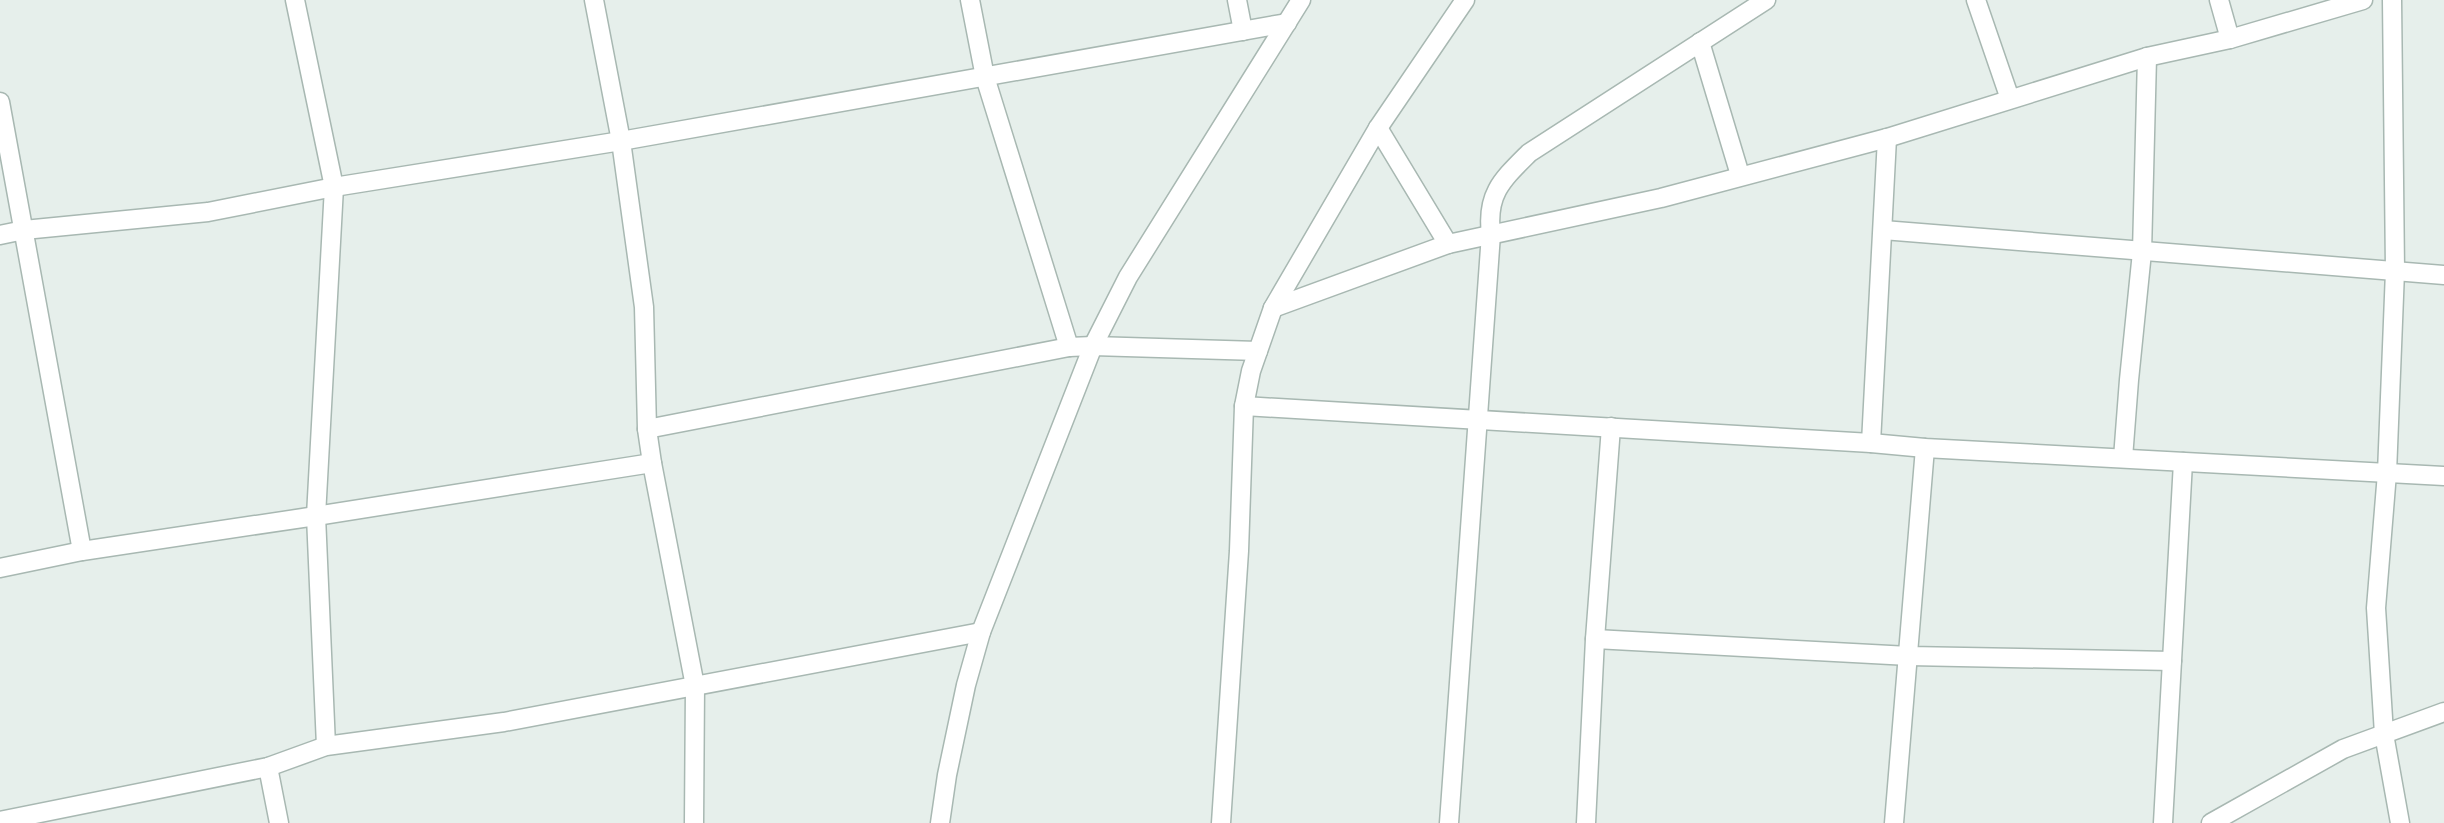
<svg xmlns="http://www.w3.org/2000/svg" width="2444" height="823" viewBox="0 0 2444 823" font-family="'Golos Text',sans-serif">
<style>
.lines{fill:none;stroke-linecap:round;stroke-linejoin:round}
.minor-casing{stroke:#a8b8b2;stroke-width:21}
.minor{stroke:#fff;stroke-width:18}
</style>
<rect width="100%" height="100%" fill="#e6efeb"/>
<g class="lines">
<defs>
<g id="minor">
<path d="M295 0 334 187 316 516 326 746"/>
<path d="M594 0 621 141 644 307 647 429 652 463 695 686 694 823"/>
<path d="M970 0 985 77 1069 347"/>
<path d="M1237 0 1243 31"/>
<path d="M1976 0 2010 99"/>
<path d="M2219 0 2230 39"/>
<path d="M2392 0 2395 271 2387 473 2376 608 2384 734 2400 823"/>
<path d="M1700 42 1740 175"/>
<path d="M0 102 82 551"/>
<path d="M1378 128 1448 244"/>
<path d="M1883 230 2444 275"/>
<path d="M0 235 24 230 208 212 334 187 621 141 1287 23"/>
<path d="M1273 308 1448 244 1661 198 1887 138 2147 57 2230 39 2363 0"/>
<path d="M1244 406 1871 443 1925 448 2444 476"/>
<path d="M647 429 1069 347 1093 346 1258 351"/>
<path d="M1871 443 1887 138"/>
<path d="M2123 458 2129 380 2142 252 2147 57"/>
<path d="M0 568 82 551 316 516 652 463"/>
<path d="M1595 639 1909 656 2172 661"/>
<path d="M268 767 279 823"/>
<path d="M0 821 268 767 326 746 504 722 981 632"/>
<path d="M940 823 947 775 966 685 981 632 1093 346 1128 277 1301 0"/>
<path d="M1221 823 1239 551 1244 406 1251 371 1273 308 1378 128 1465 0"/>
<path d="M1449 823 1491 234C1486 194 1502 180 1529 153L1766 0"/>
<path d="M1586 823 1595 639 1611 427"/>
<path d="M1894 823 1925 448"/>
<path d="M2163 823 2183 462"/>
<path d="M2211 823 2343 749 2444 712"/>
</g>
</defs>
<!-- minor casing -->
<use href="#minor" class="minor-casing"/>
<!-- minor -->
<use href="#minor" class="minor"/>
</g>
</svg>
